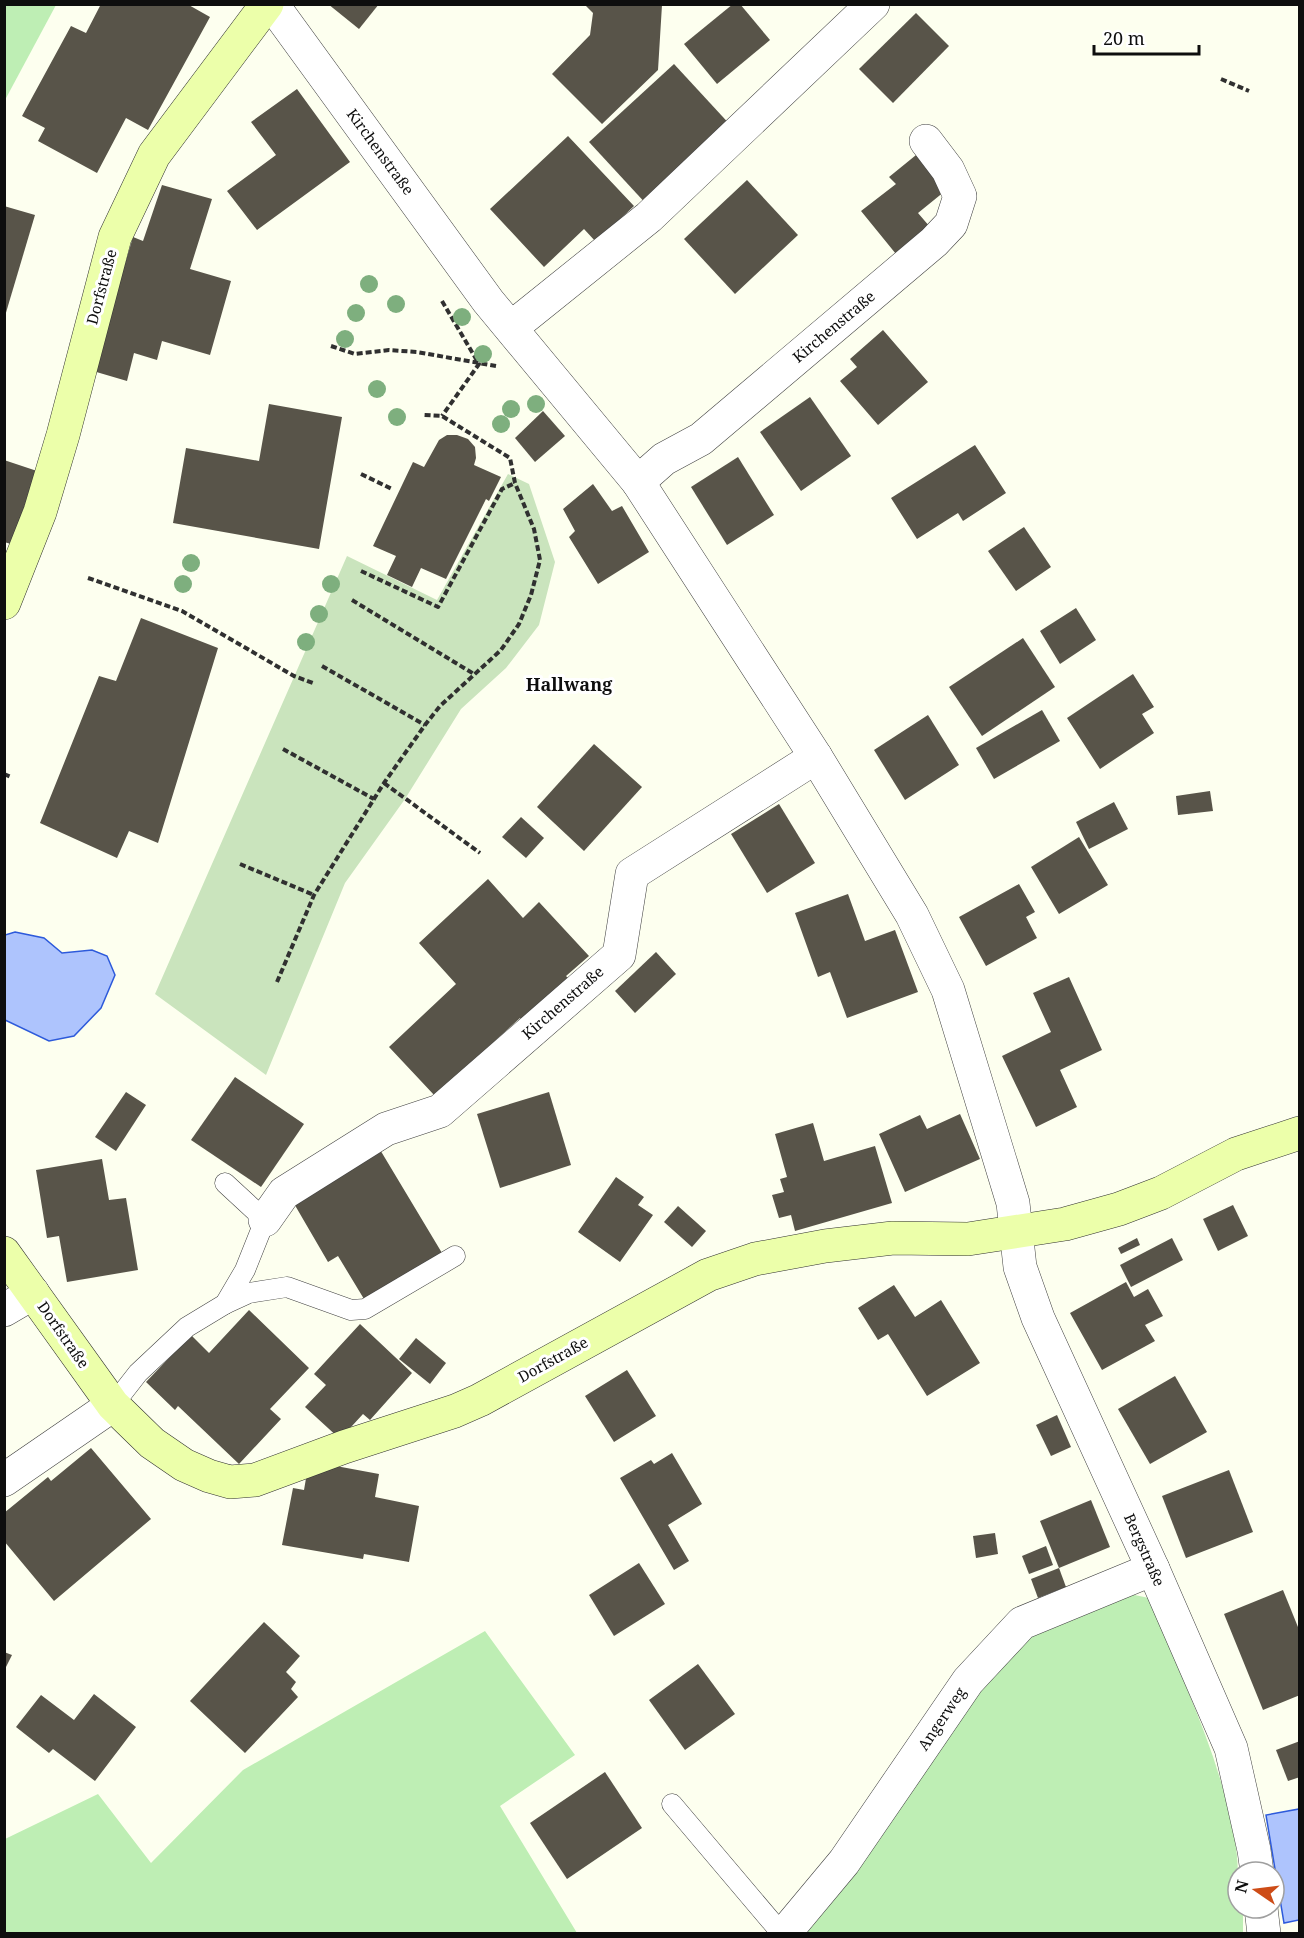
<svg xmlns="http://www.w3.org/2000/svg" width="1304" height="1938" viewBox="0 0 1304 1938" font-family="'Noto Serif',serif">
<style>
.green{fill:#beeeb4}
.cemetery{fill:#cae4bd}
.water{fill:#aec4fd;stroke:#2d5adb;stroke-width:1.5}
.building{fill:#585449}
.lines{fill:none;stroke-linecap:round;stroke-linejoin:round}
.lane-casing{stroke:#414141;stroke-width:21}
.street-casing{stroke:#414141;stroke-width:34}
.secondary-casing{stroke:#303030;stroke-width:34}
.path{stroke:#303030;stroke-width:4;stroke-dasharray:6 3;stroke-linecap:butt}
.lane{stroke:#fff;stroke-width:20}
.street{stroke:#fff;stroke-width:33}
.secondary{stroke:#ecffaa;stroke-width:33}
.tree{fill:#7eaf7e}
.labels{text-anchor:middle;stroke-width:6;stroke-linejoin:round;paint-order:stroke}
.street-label{font-size:15px;fill:#0e0e0e;stroke:#fff}
.quarter-label{font-size:18px;font-weight:bold;fill:#0e0e0e;stroke:#fff}
</style>
<rect width="100%" height="100%" fill="#fdffef"/>
<!-- green -->
<g class="green">
<path d="M5 4 56 5 5 100 4 5Z"/>
<path d="M1120 1592 1149 1598C1180 1675 1219 1753 1234 1835 1239 1860 1238 1883 1238 1908H1243V1933L806 1934 920 1766 974 1690 1035 1631Z"/>
<path d="M485 1631 575 1755 500 1806 577 1933H5V1839L98 1794 151 1863 243 1770Z"/>
</g>
<!-- cemetery -->
<path class="cemetery" d="M508 474 529 484 555 562 539 625 506 668 461 709 405 799 345 883 266 1075 155 994 347 556 437 600Z"/>
<!-- water -->
<g class="water">
<path d="M15 932 44 938 62 953 92 950 107 956 115 975 101 1008 74 1036 49 1041 5 1020V935Z"/>
<path d="M1299 1809V1920L1284 1923 1266 1815Z"/>
</g>
<!-- building -->
<g class="building">
<path d="M101 4H187L210 17 148 130 126 118 97 173 38 141 45 128 22 116 71 26 86 33Z"/>
<path d="M328 4H379L359 29Z"/>
<path d="M733 4H740L770 40 717 84 684 44Z"/>
<path d="M585 5H662L658 70 602 124 552 74 590 35 593 13Z"/>
<path d="M916 13 949 46 893 103 859 69Z"/>
<path d="M674 64 734 129 649 207 589 142Z"/>
<path d="M297 89 350 162 257 230 227 191 276 155 251 122Z"/>
<path d="M568 136 634 206 596 242 584 229 544 267 490 209Z"/>
<path d="M921 151 950 187 918 213 930 227 896 254 861 211 896 184 889 177Z"/>
<path d="M747 180 798 235 735 294 684 239Z"/>
<path d="M162 185 212 199 190 269 231 281 210 355 162 341 157 360 134 353 127 381 93 371 133 237 143 241Z"/>
<path d="M4 206 35 215 5 316H4Z"/>
<path d="M883 330 928 382 878 425 840 381 857 367 850 359Z"/>
<path d="M810 397 851 456 801 491 760 432Z"/>
<path d="M269 404 342 417 319 549 173 523 186 448 259 461Z"/>
<path d="M543 411 565 436 535 462 515 438Z"/>
<path d="M447 435H457L468 439 475 447 476 458 474 465 501 477 489 501 486 499 446 579 421 568 412 587 387 575 396 556 373 546 413 462 424 467 439 440Z"/>
<path d="M975 445 1006 493 963 521 958 513 917 539 891 498Z"/>
<path d="M738 457 774 515 727 545 691 487Z"/>
<path d="M4 460 37 471 11 544 4 542Z"/>
<path d="M593 484 612 511 622 506 649 552 598 584 569 537 575 531 563 509Z"/>
<path d="M1024 527 1051 567 1016 591 988 551Z"/>
<path d="M1076 608 1096 640 1060 664 1040 631Z"/>
<path d="M141 618 218 648 158 843 129 831 117 858 40 823 99 676 116 681Z"/>
<path d="M1023 638 1055 687 982 736 949 687Z"/>
<path d="M1133 674 1154 707 1142 714 1154 733 1100 769 1067 718Z"/>
<path d="M1042 710 1060 741 994 779 976 748Z"/>
<path d="M928 715 959 765 905 800 874 750Z"/>
<path d="M594 744 642 787 584 851 537 807Z"/>
<path d="M1210 791 1213 811 1178 815 1176 796Z"/>
<path d="M1114 802 1128 829 1089 849 1076 822Z"/>
<path d="M779 804 815 863 767 893 731 834Z"/>
<path d="M521 817 544 838 526 858 502 837Z"/>
<path d="M1079 837 1108 885 1059 914 1031 867Z"/>
<path d="M488 879 523 918 539 902 589 956 566 976 577 987 531 1029 520 1018 435 1096 389 1047 456 984 419 943Z"/>
<path d="M1019 884 1035 912 1026 917 1037 938 986 966 959 917Z"/>
<path d="M848 894 865 941 895 930 918 992 847 1018 830 972 818 977 795 913Z"/>
<path d="M656 952 676 974 635 1013 615 991Z"/>
<path d="M1069 977 1102 1050 1060 1070 1077 1107 1036 1127 1002 1056 1051 1032 1033 993Z"/>
<path d="M235 1077 304 1124 261 1187 191 1140Z"/>
<path d="M126 1092 146 1105 116 1151 95 1137Z"/>
<path d="M549 1092 571 1165 500 1188 477 1114Z"/>
<path d="M960 1114 980 1159 905 1192 879 1134 920 1115 927 1129Z"/>
<path d="M813 1123 824 1161 875 1146 892 1203 795 1231 791 1215 779 1218 772 1195 784 1192 780 1179 787 1177 775 1134Z"/>
<path d="M376 1143 442 1253 364 1299 338 1256 328 1262 289 1195Z"/>
<path d="M102 1159 109 1200 126 1198 138 1270 67 1282 59 1236 47 1238 36 1170Z"/>
<path d="M616 1177 644 1197 638 1205 653 1215 620 1262 578 1232Z"/>
<path d="M1233 1205 1248 1236 1218 1251 1203 1219Z"/>
<path d="M678 1206 706 1231 692 1247 664 1222Z"/>
<path d="M1137 1238 1140 1245 1121 1254 1118 1248Z"/>
<path d="M1172 1238 1183 1260 1131 1287 1120 1265Z"/>
<path d="M1126 1282 1134 1297 1148 1289 1163 1316 1145 1325 1155 1341 1102 1370 1070 1313Z"/>
<path d="M894 1285 915 1317 941 1300 980 1363 927 1396 888 1334 878 1340 858 1308Z"/>
<path d="M249 1310 309 1368 270 1409 281 1419 239 1464 178 1406 175 1410 146 1382 191 1335 209 1353Z"/>
<path d="M360 1324 412 1373 370 1420 363 1414 340 1439 305 1407 326 1385 314 1374Z"/>
<path d="M416 1338 446 1363 430 1384 399 1359Z"/>
<path d="M627 1370 656 1416 614 1442 585 1396Z"/>
<path d="M1175 1376 1207 1432 1150 1464 1118 1409Z"/>
<path d="M1057 1415 1071 1447 1051 1456 1036 1425Z"/>
<path d="M91 1448 151 1519 54 1601 4 1541V1513L48 1477 51 1481Z"/>
<path d="M672 1453 702 1504 668 1525 689 1561 674 1570 620 1478 651 1460 654 1464Z"/>
<path d="M309 1461 379 1474 375 1497 419 1506 409 1562 364 1554 363 1559 282 1545 293 1488 304 1490Z"/>
<path d="M1229 1470 1253 1532 1186 1558 1162 1496Z"/>
<path d="M1091 1500 1110 1547 1059 1568 1040 1521Z"/>
<path d="M995 1533 998 1554 976 1558 973 1536Z"/>
<path d="M1046 1546 1053 1565 1029 1574 1022 1556Z"/>
<path d="M639 1563 665 1604 614 1636 589 1595Z"/>
<path d="M1059 1568 1066 1587 1038 1598 1031 1579Z"/>
<path d="M1283 1590 1300 1632V1695L1263 1710 1224 1614Z"/>
<path d="M264 1622 300 1656 286 1672 296 1682 291 1689 298 1697 245 1753 190 1701Z"/>
<path d="M4 1652 12 1655 4 1671Z"/>
<path d="M698 1664 735 1714 685 1750 649 1700Z"/>
<path d="M94 1694 136 1727 95 1781 53 1749 49 1753 16 1727 41 1695 74 1720Z"/>
<path d="M1300 1741V1777L1288 1781 1276 1750Z"/>
<path d="M605 1772 642 1828 567 1879 530 1823Z"/>
</g>
<g class="lines">
<defs>
<g id="lane">
<path d="M225 1304 249 1293 287 1287 351 1310 365 1309 455 1256"/>
<path d="M113 1405 138 1373 187 1327 225 1304 245 1270 265 1220 225 1183"/>
<path d="M672 1804 782 1934"/>
</g>
<g id="street">
<path d="M272 4 488 301 638 482 816 757 912 915 948 990 1013 1203 1020 1267 1038 1318 1153 1569 1231 1748 1254 1850 1257 1872"/>
<path d="M511 328 649 217 873 4"/>
<path d="M638 482 664 459 701 439 934 242 951 224 960 196 948 170 926 141"/>
<path d="M265 1220 284 1193 386 1129 440 1111 619 955 632 874 816 757"/>
<path d="M4 1310 33 1293"/>
<path d="M4 1480 113 1405"/>
<path d="M1261 1908 1264 1934"/>
<path d="M784 1934 844 1862 968 1681 1022 1623 1153 1569"/>
</g>
<g id="secondary">
<path d="M4 603 40 512 63 435 115 237 154 155 267 4"/>
<path d="M4 1253 113 1405 152 1443 184 1465 209 1476 230 1482 255 1480 344 1447 455 1411 480 1400 708 1275 755 1259 825 1246 893 1238 968 1239 1065 1224 1119 1209 1161 1193 1236 1154 1300 1133"/>
</g>
</defs>
<!-- lane casing -->
<use href="#lane" class="lane-casing"/>
<!-- street casing -->
<use href="#street" class="street-casing"/>
<!-- secondary casing -->
<use href="#secondary" class="secondary-casing"/>
<!-- path -->
<g class="path">
<path d="M1221 79 1249 91"/>
<path d="M442 301 479 364 442 416"/>
<path d="M331 346 355 354 389 350 417 352 496 366"/>
<path d="M361 474 392 489"/>
<path d="M361 571 438 607 502 489 515 483"/>
<path d="M88 578 182 611 294 676 313 683"/>
<path d="M352 600 474 674"/>
<path d="M322 666 425 725"/>
<path d="M283 749 374 799"/>
<path d="M4 774 11 777"/>
<path d="M384 783 480 853"/>
<path d="M240 864 314 895"/>
<path d="M277 982 314 895 384 783 425 725 440 706 501 650 519 624 531 595 540 560 534 529 515 483 510 458 442 416 424 415"/>
</g>
<!-- lane -->
<use href="#lane" class="lane"/>
<!-- street -->
<use href="#street" class="street"/>
<!-- secondary -->
<use href="#secondary" class="secondary"/>
</g>
<!-- trees -->
<g class="tree">
<circle cx="369" cy="284" r="9"/>
<circle cx="396" cy="304" r="9"/>
<circle cx="356" cy="313" r="9"/>
<circle cx="462" cy="317" r="9"/>
<circle cx="345" cy="339" r="9"/>
<circle cx="483" cy="354" r="9"/>
<circle cx="377" cy="389" r="9"/>
<circle cx="536" cy="404" r="9"/>
<circle cx="511" cy="409" r="9"/>
<circle cx="397" cy="417" r="9"/>
<circle cx="501" cy="424" r="9"/>
<circle cx="191" cy="563" r="9"/>
<circle cx="183" cy="584" r="9"/>
<circle cx="331" cy="584" r="9"/>
<circle cx="319" cy="614" r="9"/>
<circle cx="306" cy="642" r="9"/>
</g>
<g class="labels">
<!-- street labels -->
<g class="street-label">
<text transform="translate(380 152) rotate(54)" y="5">Kirchenstraße</text>
<text transform="translate(102 287) rotate(-75)" y="5">Dorfstraße</text>
<text transform="translate(834 327) rotate(-40)" y="5">Kirchenstraße</text>
<text transform="translate(563 1003) rotate(-41)" y="5">Kirchenstraße</text>
<text transform="translate(63 1335) rotate(55)" y="5">Dorfstraße</text>
<text transform="translate(553 1360) rotate(-29)" y="5">Dorfstraße</text>
<text transform="translate(1144 1550) rotate(66)" y="5">Bergstraße</text>
<text transform="translate(942 1719) rotate(-56)" y="5">Angerweg</text>
</g>
<!-- quarter labels -->
<g class="quarter-label">
<text x="569" y="691">Hallwang</text>
</g>
</g>
<!-- border -->
<rect width="1304" height="1938" fill="none" stroke="#0e0e0e" stroke-width="12"/>
<!-- north arrow -->
<g transform="translate(1256 1890) rotate(284)"><circle r="28" fill="#ffffff" stroke="#9f9f9f" stroke-width="1.5"/>
<path d="M0-4.5L10 22L0 15L-10 22Z" fill="#cd4c17"/>
<text y="-9" font-size="16" font-weight="bold" text-anchor="middle" fill="#0e0e0e">N</text>
</g>
<!-- scale -->
<path d="M1094 45v9h105v-9" fill="none" stroke="#0e0e0e" stroke-width="3"/>
<text x="1103" y="45" font-size="18" fill="#0e0e0e" stroke="#ffffff" stroke-width="4.5" paint-order="stroke">20 m</text>
</svg>
